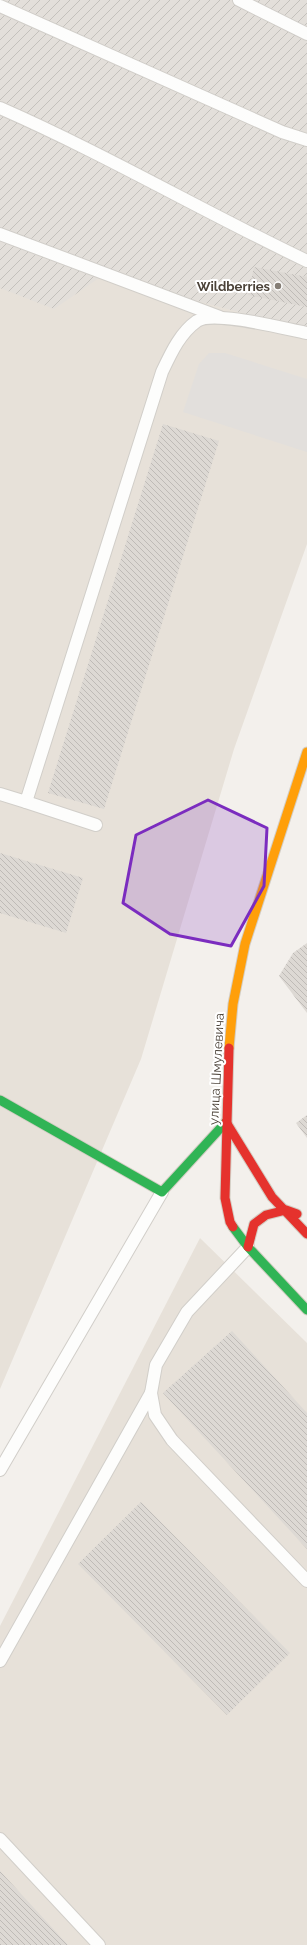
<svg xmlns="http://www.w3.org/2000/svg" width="307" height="1945" viewBox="0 0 307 1945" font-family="Raleway,sans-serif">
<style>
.residential{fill:#e7e1d9}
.industrial{fill:url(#industrial-furrows)}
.parking{fill:#e2dfdc}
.building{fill:url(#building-back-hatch)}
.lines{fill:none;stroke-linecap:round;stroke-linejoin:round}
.lane-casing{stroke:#d1cec9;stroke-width:14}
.fast-casing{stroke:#d3cdc3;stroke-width:11}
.slow-casing{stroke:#d3cdc3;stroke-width:11}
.jam-casing{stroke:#d3cdc3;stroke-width:11}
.lane{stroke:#fdfdfc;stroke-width:12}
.fast{stroke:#30b455;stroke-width:9}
.slow{stroke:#ff9f0a;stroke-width:9}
.jam{stroke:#e5322d;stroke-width:9}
.marked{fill:#7b2cbf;fill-opacity:0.2;stroke:#7b2cbf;stroke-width:3;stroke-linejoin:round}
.poi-dot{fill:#857e76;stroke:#fff;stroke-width:1.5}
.labels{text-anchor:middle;stroke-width:4;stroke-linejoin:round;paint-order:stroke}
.poi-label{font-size:13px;font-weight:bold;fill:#4a4137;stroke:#fff;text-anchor:end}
.street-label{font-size:13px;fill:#4a4137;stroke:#fff}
</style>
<defs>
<pattern id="industrial-furrows" width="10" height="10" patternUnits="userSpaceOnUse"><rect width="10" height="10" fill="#e3dfda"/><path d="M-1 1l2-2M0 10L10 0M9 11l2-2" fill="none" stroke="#c4c1bc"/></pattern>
<pattern id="building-back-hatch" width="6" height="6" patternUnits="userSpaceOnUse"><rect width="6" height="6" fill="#ddd9d4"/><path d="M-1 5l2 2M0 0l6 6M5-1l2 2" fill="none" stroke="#bfbbb7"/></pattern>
</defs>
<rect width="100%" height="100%" fill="#f3f0ec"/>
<!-- residential -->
<g class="residential">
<path d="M0 0H307V544L234 749 141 1059 0 1389Z"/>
<path d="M200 1238 307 1343V1945H0V1626Z"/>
</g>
<!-- industrial -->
<path class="industrial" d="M0 0H307V330L102 276 54 309 0 288Z"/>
<!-- parking -->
<path class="parking" d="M209 353H225L307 379V452L183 412 199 364Z"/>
<!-- building -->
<g class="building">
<path d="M254 267 307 277V307L248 295Z"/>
<path d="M163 424 219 441 104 809 48 793Z"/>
<path d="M0 853 83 878 66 933 0 913Z"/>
<path d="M307 943V1013L279 976 293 953Z"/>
<path d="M307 1115V1138L296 1123Z"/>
<path d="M232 1331 307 1413V1549L163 1393Z"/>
<path d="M141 1502 290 1653 227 1715 78 1564Z"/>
<path d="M0 1871 68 1945H0Z"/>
</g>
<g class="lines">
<defs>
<g id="lane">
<path d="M239 0 307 34"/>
<path d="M0 6 282 132 307 140"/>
<path d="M0 108C105 154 204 212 307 261"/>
<path d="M0 234 220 317"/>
<path d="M0 794 26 802 162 372C171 353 180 333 197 321 214 310 285 329 307 333"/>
<path d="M26 802 96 825"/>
<path d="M248 1247 187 1312 156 1365 151 1393 155 1415 172 1440 307 1581"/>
<path d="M0 1470 162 1192"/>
<path d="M0 1661 151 1393"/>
<path d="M0 1839 99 1945"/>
</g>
<g id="fast">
<path d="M0 1100 162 1192 226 1122"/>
<path d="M233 1227 248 1247 307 1310"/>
</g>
<path id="slow" d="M229 1048 233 1004 245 944 307 752"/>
<g id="jam">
<path d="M229 1048 225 1198 230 1222 233 1227"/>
<path d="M226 1122 272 1197 307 1234"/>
<path d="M248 1247 254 1224 266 1215 286 1210 297 1214"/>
</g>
</defs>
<!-- lane casing -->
<use href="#lane" class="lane-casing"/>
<!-- fast casing -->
<use href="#fast" class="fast-casing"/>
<!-- slow casing -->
<use href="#slow" class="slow-casing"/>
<!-- jam casing -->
<use href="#jam" class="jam-casing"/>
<!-- lane -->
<use href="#lane" class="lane"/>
<!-- fast -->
<use href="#fast" class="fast"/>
<!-- slow -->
<use href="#slow" class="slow"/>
<!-- jam -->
<use href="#jam" class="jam"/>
</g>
<!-- marked area -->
<path class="marked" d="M208 800 267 828 264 886 231 946 170 934 123 903 136 835Z"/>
<!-- markers -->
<circle class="poi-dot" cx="278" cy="286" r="4"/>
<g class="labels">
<!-- poi labels -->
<g class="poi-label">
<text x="270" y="291">Wildberries</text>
</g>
<!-- street labels -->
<g class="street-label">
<text transform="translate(216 1069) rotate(-87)" y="5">улица Шмулевича</text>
</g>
</g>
</svg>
